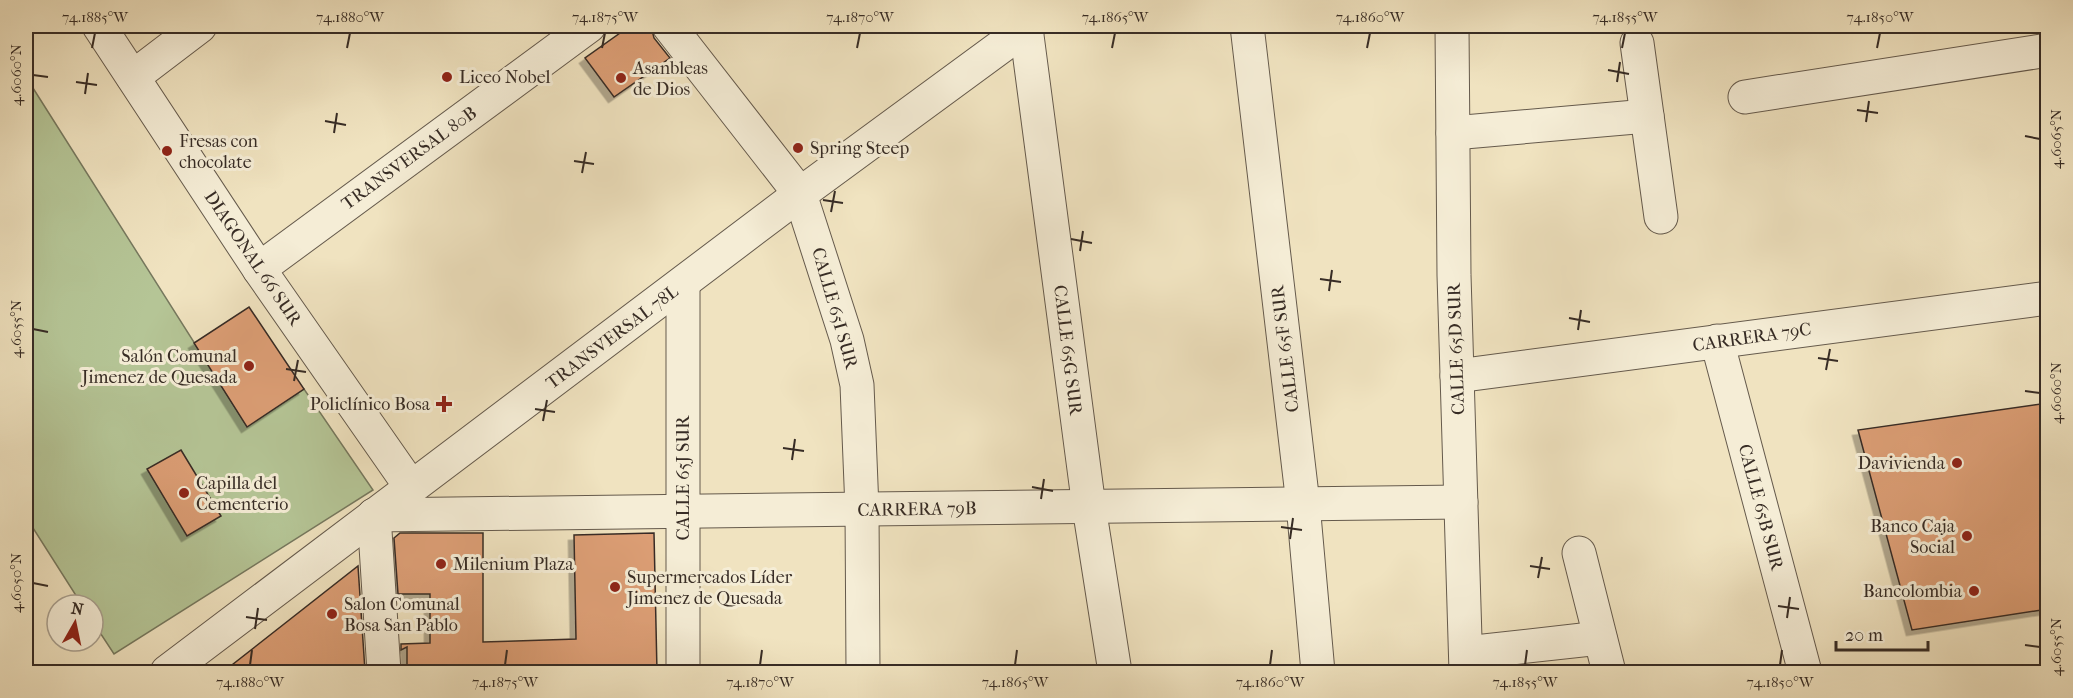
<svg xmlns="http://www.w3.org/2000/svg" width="2073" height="698" viewBox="0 0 2073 698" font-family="'IM FELL French Canon',serif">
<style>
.green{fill:#b5c596;stroke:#76785e;stroke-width:1.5}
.building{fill:#dc9e74;stroke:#372c25;stroke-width:1.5;filter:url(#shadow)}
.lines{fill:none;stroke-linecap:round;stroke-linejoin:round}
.minor-casing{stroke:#655a4c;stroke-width:35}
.minor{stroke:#f5edd6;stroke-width:33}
.ticks{fill:none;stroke:#372c25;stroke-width:2}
.poi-dot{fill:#8f2418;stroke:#f5edd6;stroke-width:2}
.labels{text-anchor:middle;stroke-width:6;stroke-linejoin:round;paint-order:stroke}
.poi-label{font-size:18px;fill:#372c25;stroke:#f5edd6;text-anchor:start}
.street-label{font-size:18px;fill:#372c25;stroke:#f5edd6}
.neatline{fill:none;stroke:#372c25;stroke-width:2}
.ticks-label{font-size:15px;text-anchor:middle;fill:#372c25}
</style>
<defs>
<filter id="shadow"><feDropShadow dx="-5.5" dy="5.5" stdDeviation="0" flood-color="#0004"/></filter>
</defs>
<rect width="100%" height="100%" fill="#f0e3c0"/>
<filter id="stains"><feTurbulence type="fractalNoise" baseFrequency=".00333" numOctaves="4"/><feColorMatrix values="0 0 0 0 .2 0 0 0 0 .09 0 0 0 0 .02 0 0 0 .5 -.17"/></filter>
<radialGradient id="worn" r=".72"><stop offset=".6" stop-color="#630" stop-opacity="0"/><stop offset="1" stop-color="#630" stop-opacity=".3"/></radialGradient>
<!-- green -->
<path class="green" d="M26 77 247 426 304 389 373 490 114 654 93 622V605H82L26 517Z"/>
<!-- building -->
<g class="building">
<path d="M630 26H651L654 38 670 58 614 97 585 58Z"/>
<path d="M249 307 304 389 247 427 194 343Z"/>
<path d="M2048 403V609L1912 630 1858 430Z"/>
<path d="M181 450 221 516 187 536 147 469Z"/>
<path d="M400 533H483V642L576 639 574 535 654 533 657 672H407V647L401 650V644L430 643V594H398L394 538Z"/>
<path d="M358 566 365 671 223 672Z"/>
</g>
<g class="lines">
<defs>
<g id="minor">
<path d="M99 26 259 269 411 487"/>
<path d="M669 26 800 194 847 340 857 385 862 509 863 672"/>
<path d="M1247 26 1303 504 1318 672"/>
<path d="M1452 26 1454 275 1466 672"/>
<path d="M1026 28 1089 507 1115 672"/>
<path d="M1637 43 1661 217"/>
<path d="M133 77 200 26"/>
<path d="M1745 97 2048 50"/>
<path d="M1453 133 1647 116"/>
<path d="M259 269 589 26"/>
<path d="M1717 341 1805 672"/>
<path d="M1457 376 2048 298"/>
<path d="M374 515 1461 502"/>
<path d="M374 515 384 672"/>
<path d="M1579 553 1609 672"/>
<path d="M1466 653 1600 638"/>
<path d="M167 672 800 194 1029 26"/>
<path d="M683 672V284"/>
</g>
</defs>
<!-- minor casing -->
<use href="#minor" class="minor-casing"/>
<!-- minor -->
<use href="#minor" class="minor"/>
</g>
<!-- ticks -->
<path class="ticks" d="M92 48 95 33M347 48 350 33M602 48 605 33M857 48 860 33M1112 48 1115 33M1367 48 1370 33M1622 48 1625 33M1877 48 1880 33M1608 70 1629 74M33 75 48 77M76 82 97 85M1617 82 1620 62M85 94 88 73M1857 110 1878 113M325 121 346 125M1866 122 1869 101M334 133 337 113M2025 136 2040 139M574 161 594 164M582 173 586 152M823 200 843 203M831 212 835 191M1071 239 1092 243M1080 251 1083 231M1320 279 1341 282M1329 291 1332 270M1569 318 1590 322M33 329 48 332M1578 330 1581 310M1818 358 1838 361M286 369 306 372M1826 370 1830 349M294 381 298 360M2025 391 2040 393M535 409 555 412M543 421 547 400M783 448 804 451M792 460 795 439M1032 487 1053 491M1041 499 1044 479M1281 527 1302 530M1290 539 1293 518M1530 566 1550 569M1538 578 1542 557M33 583 48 586M1778 606 1799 609M246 617 267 620M1787 618 1790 597M255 629 258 608M2025 645 2040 647M250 665 252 650M505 665 507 650M760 665 762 650M1015 665 1017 650M1270 665 1272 650M1525 665 1527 650M1780 665 1782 650"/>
<!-- markers -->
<g class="poi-dot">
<circle cx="447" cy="77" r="6"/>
<circle cx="621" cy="78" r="6"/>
<circle cx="798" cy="148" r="6"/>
<circle cx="167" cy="151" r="6"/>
<circle cx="249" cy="366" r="6"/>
<path d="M441 395h6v6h6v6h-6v6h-6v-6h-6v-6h6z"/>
<circle cx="1957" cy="463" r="6"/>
<circle cx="184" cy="493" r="6"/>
<circle cx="1967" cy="536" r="6"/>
<circle cx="441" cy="564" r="6"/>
<circle cx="615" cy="587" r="6"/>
<circle cx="1974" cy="591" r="6"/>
<circle cx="332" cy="614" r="6"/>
</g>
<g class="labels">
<!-- poi labels -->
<g class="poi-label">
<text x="633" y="74">Asanbleas<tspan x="633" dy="21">de Dios</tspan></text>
<text x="459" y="83">Liceo Nobel</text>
<text x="179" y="147">Fresas con<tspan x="179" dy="21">chocolate</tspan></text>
<text x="810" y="154">Spring Steep</text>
<text x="237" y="362" text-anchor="end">Salón Comunal<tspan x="237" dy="21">Jimenez de Quesada</tspan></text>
<text x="430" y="410" text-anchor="end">Policlínico Bosa</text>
<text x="1945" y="469" text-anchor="end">Davivienda</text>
<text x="196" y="489">Capilla del<tspan x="196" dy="21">Cementerio</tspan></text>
<text x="1955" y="532" text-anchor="end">Banco Caja<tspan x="1955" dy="21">Social</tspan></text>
<text x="453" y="570">Milenium Plaza</text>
<text x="627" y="583">Supermercados Líder<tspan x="627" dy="21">Jimenez de Quesada</tspan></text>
<text x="1962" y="597" text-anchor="end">Bancolombia</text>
<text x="344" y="610">Salon Comunal<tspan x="344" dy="21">Bosa San Pablo</tspan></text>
</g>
<!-- street labels -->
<g class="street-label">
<text transform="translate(409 158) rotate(-36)" y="6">TRANSVERSAL 80B</text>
<text transform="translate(253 258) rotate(56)" y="6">DIAGONAL 66 SUR</text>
<text transform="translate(835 308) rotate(74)" y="6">CALLE 65I SUR</text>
<text transform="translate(612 337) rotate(-37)" y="6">TRANSVERSAL 78L</text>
<text transform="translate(1752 337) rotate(-8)" y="6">CARRERA 79C</text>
<text transform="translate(1285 349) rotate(-97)" y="6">CALLE 65F SUR</text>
<text transform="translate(1456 349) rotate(-92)" y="6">CALLE 65D SUR</text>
<text transform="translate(1068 350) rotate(83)" y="6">CALLE 65G SUR</text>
<text transform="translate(683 478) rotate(-90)" y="6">CALLE 65J SUR</text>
<text transform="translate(1761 507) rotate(75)" y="6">CALLE 65B SUR</text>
<text transform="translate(917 509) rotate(-1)" y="6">CARRERA 79B</text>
</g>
</g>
<!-- margin -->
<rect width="2073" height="698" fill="none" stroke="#f0e3c0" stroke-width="66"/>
<!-- north arrow -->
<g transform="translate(75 623) rotate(9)"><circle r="28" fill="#f5edd6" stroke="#a9a08f" stroke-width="1.5"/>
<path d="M0-4.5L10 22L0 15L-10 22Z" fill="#8f2418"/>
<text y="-9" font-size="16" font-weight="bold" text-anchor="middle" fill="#372c25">N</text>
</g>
<!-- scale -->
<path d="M1836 641v9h92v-9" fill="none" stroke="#372c25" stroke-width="3"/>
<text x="1845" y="641" font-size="18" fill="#372c25" stroke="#f5edd6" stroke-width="4.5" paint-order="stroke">20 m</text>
<rect x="33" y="33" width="2007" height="632" class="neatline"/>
<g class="ticks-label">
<text x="95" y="22">74.1885°W</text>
<text x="350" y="22">74.1880°W</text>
<text x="605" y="22">74.1875°W</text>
<text x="860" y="22">74.1870°W</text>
<text x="1115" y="22">74.1865°W</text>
<text x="1370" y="22">74.1860°W</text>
<text x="1625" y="22">74.1855°W</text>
<text x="1880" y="22">74.1850°W</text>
<text transform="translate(16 75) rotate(-90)" y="5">4.6060°N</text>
<text transform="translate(2056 139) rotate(-90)" y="5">4.6065°N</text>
<text transform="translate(16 329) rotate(-90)" y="5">4.6055°N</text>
<text transform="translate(2056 393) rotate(-90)" y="5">4.6060°N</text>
<text transform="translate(16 583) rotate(-90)" y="5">4.6050°N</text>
<text transform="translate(2056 647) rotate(-90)" y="5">4.6055°N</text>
<text x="250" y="687">74.1880°W</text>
<text x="505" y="687">74.1875°W</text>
<text x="760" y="687">74.1870°W</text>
<text x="1015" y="687">74.1865°W</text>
<text x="1270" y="687">74.1860°W</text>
<text x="1525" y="687">74.1855°W</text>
<text x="1780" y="687">74.1850°W</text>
</g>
<rect width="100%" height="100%" filter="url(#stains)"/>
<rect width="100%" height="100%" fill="url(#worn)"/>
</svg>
